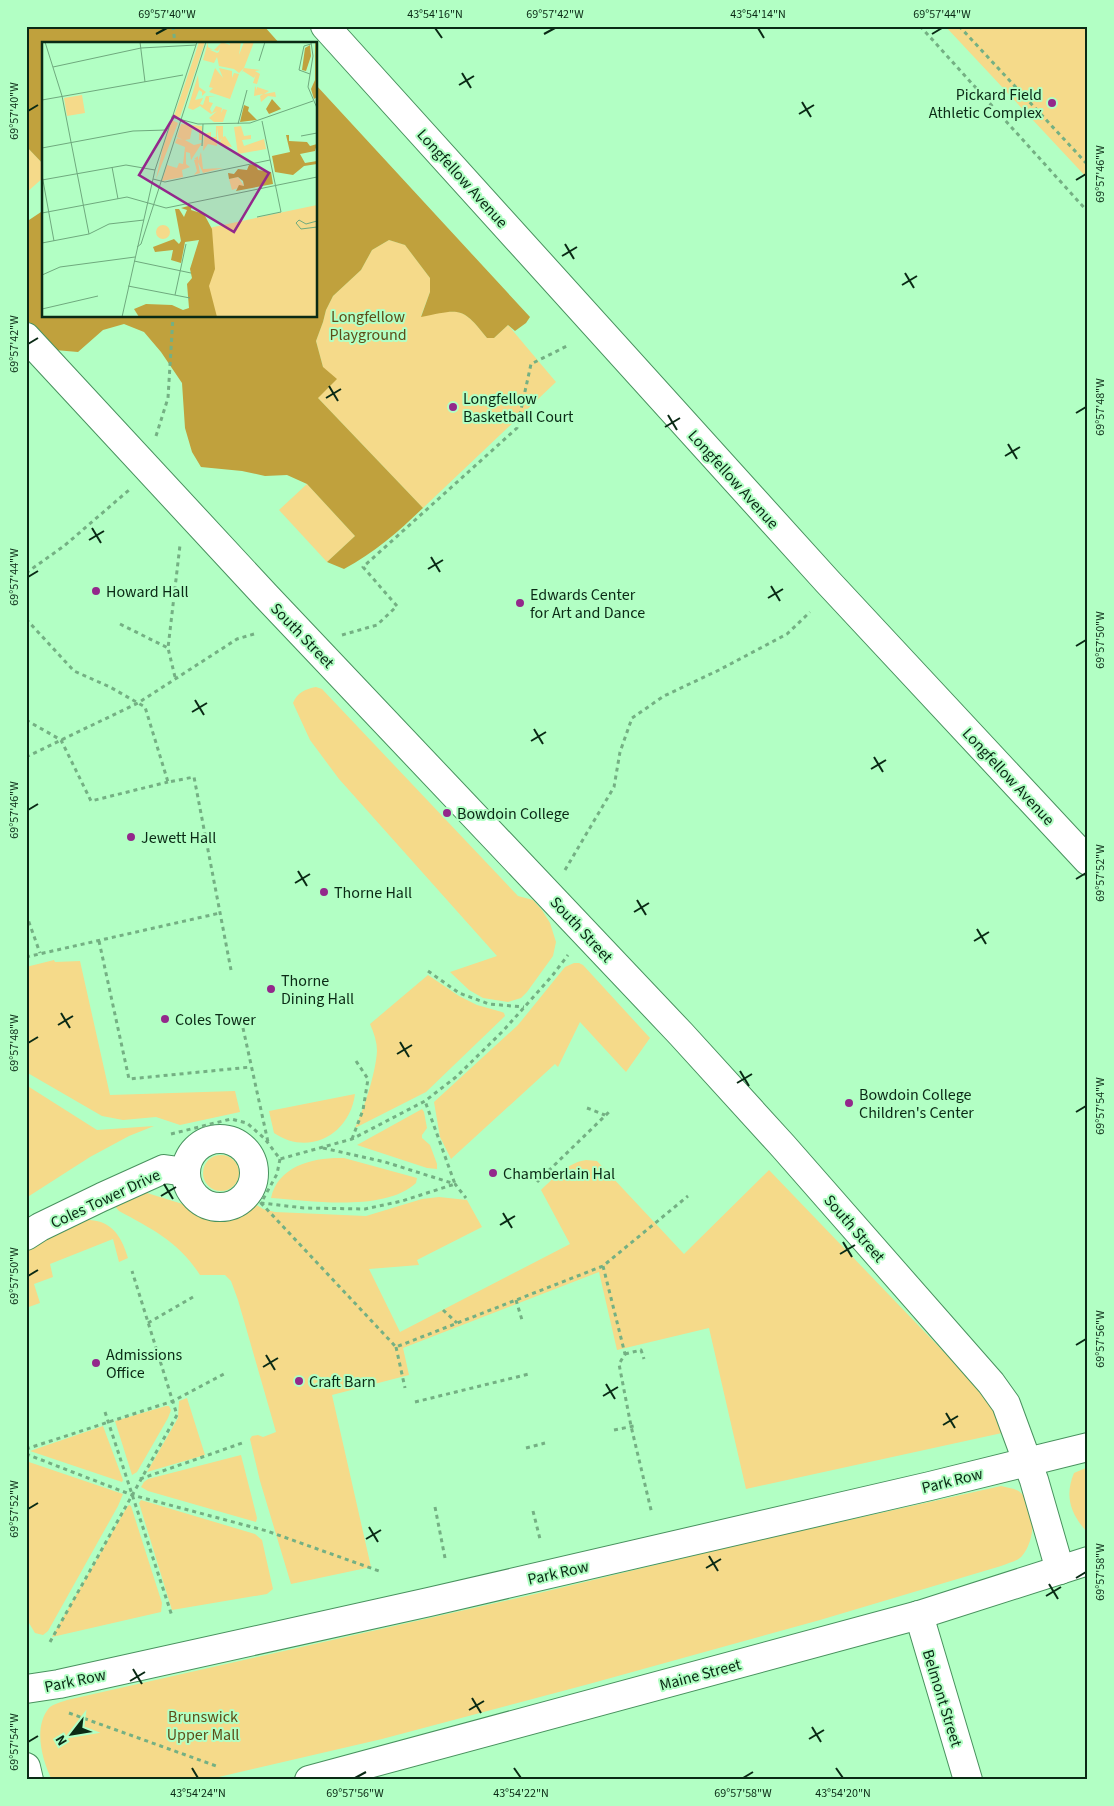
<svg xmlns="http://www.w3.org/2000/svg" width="1114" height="1806" viewBox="0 0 1114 1806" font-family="'Source Sans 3',sans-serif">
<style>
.green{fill:#f5da8a}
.forest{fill:#c0a13d}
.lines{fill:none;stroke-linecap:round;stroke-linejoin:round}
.minor-casing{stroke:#48925e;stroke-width:30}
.tertiary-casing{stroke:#48925e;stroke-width:30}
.path{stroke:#74b083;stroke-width:3;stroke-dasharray:4 4;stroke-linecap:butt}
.minor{stroke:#fff;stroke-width:28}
.tertiary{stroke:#fff;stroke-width:28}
.ticks{fill:none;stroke:#0a2a15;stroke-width:2}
.poi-dot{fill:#93288b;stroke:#b2ffc4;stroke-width:2}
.labels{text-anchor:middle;stroke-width:4;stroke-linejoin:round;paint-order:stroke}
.poi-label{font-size:16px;fill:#0a2a15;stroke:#b2ffc4;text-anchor:start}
.street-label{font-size:16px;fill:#0a2a15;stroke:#b2ffc4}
.park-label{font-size:16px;fill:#5e4d18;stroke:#b2ffc4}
.inset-road{fill:none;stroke:#6faa7e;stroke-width:1}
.view{fill:#93288b;fill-opacity:0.15;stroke:#93288b;stroke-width:2.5}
.inset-edge{fill:none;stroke:#0a2a15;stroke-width:2.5}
.neatline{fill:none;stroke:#0a2a15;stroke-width:2}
.ticks-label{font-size:12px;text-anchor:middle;fill:#0a2a15}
</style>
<rect width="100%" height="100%" fill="#b2ffc4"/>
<!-- green -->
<g class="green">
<path d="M945 26H1088V179Z"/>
<path d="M26 146 44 165V177L26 193Z"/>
<path d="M389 240 405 245 430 278V292L421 316C460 309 462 306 487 338H494L508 325 556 382 423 508 318 398 323 367 316 341 323 322 326 310 333 296 361 270 372 250Z"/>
<path d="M307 484 355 536 327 562 279 510Z"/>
<path d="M316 687 322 689 518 896 533 900 542 910 550 923 556 942 553 956 527 992 521 998 508 1002 483 998 469 990 450 972 497 956 339 779 310 740 293 703C297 693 305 689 316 687Z"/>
<path d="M54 960 55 962 80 961 110 1095 235 1091 240 1112 180 1125 156 1117 123 1120 102 1116 26 1072V967Z"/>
<path d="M574 963H579L583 965 650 1038 626 1072 580 1022 558 1067 555 1064 451 1159 440 1137 434 1102 518 1025 565 967Z"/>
<path d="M428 975 459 996 477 1005 502 1012 504 1013 505 1016 426 1092 355 1128C364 1109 376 1072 377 1051 377 1042 374 1033 370 1024Z"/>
<path d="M26 1085 97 1130 154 1126 129 1136 90 1157 26 1198Z"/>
<path d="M355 1094C350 1134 309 1157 274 1133L269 1111Z"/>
<path d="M422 1109 424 1112 427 1128 422 1135V1138L430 1145 437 1164V1169L427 1168 357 1145Z"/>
<circle cx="221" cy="1173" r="18"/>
<path d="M344 1158 417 1178 416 1183C385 1212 311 1201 271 1198 278 1165 315 1157 344 1158Z"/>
<path d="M586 1160 597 1161 684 1254 769 1170 967 1376C981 1394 997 1410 1002 1433L746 1489 709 1328 617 1350 599 1272 403 1348 409 1375 332 1395 371 1567 291 1584 260 1481 250 1439 252 1436 258 1435 263 1437 276 1432 238 1300 231 1281 225 1275H200C179 1242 152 1229 119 1211L114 1205 134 1192 147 1193 215 1214C232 1216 239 1210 252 1202L263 1209 275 1212 366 1216 422 1199 439 1197 467 1200 482 1227 417 1260 419 1265 369 1269 400 1332 570 1244 541 1190C555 1177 567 1163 586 1160Z"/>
<path d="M80 1220C109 1218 120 1232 128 1258L119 1262 113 1239 50 1264 53 1277 34 1284 40 1303 26 1308V1252L73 1222Z"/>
<path d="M187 1398 205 1455 147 1472 178 1418 179 1401Z"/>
<path d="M166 1406H169L171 1410 168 1418 137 1472 132 1475 115 1421Z"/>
<path d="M103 1426 123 1480 122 1482 30 1451Z"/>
<path d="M241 1455 257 1518 256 1522 148 1491 141 1487 144 1482 148 1479Z"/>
<path d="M26 1461 123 1494 118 1506 48 1631 43 1635 35 1633 26 1618Z"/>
<path d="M1088 1467V1533C1071 1515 1064 1497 1074 1473Z"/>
<path d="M1001 1486C1007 1488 1015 1488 1020 1492 1037 1507 1036 1539 1022 1556 1018 1561 1008 1563 1001 1566L820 1620 589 1684 382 1739 206 1780H52C42 1760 33 1727 49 1708 53 1704 62 1702 67 1700L531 1595 746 1543Z"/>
<path d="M141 1500 255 1534 262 1540 273 1589 267 1594 172 1610 139 1503Z"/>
<path d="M131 1506 162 1603 161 1612 52 1637 127 1507 129 1505Z"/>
</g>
<!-- forest -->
<g class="forest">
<path d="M26 26H264L280 44H44V165L26 146Z"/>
<path d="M316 85 530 317 526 323 515 331 508 325 494 338H487C462 306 460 309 421 317L430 292V278L405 245 389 240 372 250 361 270 333 296 326 310 323 322 316 341 323 367 337 379 318 398 423 508C398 532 374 553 344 569L327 562 355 536 307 484 287 475 265 476 242 471 201 467 192 452 185 428 182 383 161 352 144 332 124 324 103 330 78 352 55 350 26 319V222L44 210V316H316Z"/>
</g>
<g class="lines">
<defs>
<g id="minor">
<path d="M325 26 827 581 1088 861"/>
<path d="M26 337 266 596 681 1034 783 1146 991 1383 1006 1404 1034 1480 1060 1570"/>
<circle cx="220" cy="1173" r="34"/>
<path d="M26 1236 40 1227 102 1197 164 1169 186 1172"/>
<path d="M919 1615 968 1780"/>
<path d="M26 1689 59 1684 429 1602 930 1486 1088 1447"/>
<path d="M26 1767 29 1780"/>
</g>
<path id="tertiary" d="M309 1780 919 1615 1088 1561"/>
</defs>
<!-- minor casing -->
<use href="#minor" class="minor-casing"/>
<!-- tertiary casing -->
<use href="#tertiary" class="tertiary-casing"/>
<!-- path -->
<g class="path">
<path d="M173 26 175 44"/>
<path d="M920 26 1088 212"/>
<path d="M959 26 1088 165"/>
<path d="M156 436 168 398 173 316"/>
<path d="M26 573 64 546 129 490"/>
<path d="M26 619 74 671 110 687 145 707 168 782 194 777 231 970"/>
<path d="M120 624 168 648"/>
<path d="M342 635 377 625 397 606 363 567 517 428 531 364 569 345"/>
<path d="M175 677 168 648 180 545"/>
<path d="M26 720 61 740 91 801 168 782"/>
<path d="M26 757 138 703 237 639 254 634"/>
<path d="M565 870 614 787 620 752 632 718 664 696 719 670 787 634 810 612"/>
<path d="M26 914 40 953"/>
<path d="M99 941 129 1079 251 1067"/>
<path d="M26 957 220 913"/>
<path d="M428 971 459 993 489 1004 524 1007"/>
<path d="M243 1028 268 1142"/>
<path d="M587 1108 605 1115"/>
<path d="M171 1134 231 1119 247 1123 265 1139 280 1159 352 1139 425 1101 456 1077 503 1031 552 976 568 955"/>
<path d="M352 1139 363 1110 368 1079 354 1058"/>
<path d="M323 1148 385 1162 455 1184 466 1198"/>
<path d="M280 1159 277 1174 261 1203 396 1347 603 1266 688 1196"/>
<path d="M537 1182 610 1111"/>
<path d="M246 1196 261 1203 304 1208 365 1209 402 1201 455 1184 425 1101"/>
<path d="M603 1266 625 1354 619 1364 631 1426 652 1514"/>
<path d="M516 1300 522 1320"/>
<path d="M443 1310 457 1323"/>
<path d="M148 1323 193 1297"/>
<path d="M396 1347 405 1388"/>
<path d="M625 1354 641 1350 644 1359"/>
<path d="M415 1402 529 1374"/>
<path d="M105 1412 172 1616"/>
<path d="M614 1430 634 1426"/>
<path d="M526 1448 545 1443"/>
<path d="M26 1449 173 1401 224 1374"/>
<path d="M26 1454 132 1495 267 1531 379 1571"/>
<path d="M140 1479 245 1442"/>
<path d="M435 1507 445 1558"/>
<path d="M533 1511 540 1539"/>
<path d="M50 1642 177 1415 132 1271"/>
<path d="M69 1713 219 1767"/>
</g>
<!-- minor -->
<use href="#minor" class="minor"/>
<!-- tertiary -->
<use href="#tertiary" class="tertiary"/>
</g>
<!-- ticks -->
<path class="ticks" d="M435 28 442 38M758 28 764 38M156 34 167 28M544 34 555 28M932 34 942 28M462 73 471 88M459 85 474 76M802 102 811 117M28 111 38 105M799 114 814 105M1076 180 1086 174M565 244 574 259M562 256 577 247M905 273 914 288M902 285 917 276M28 344 38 338M329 386 338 401M326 398 341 389M1076 413 1086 407M668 415 677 430M665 427 680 418M1008 444 1017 459M1005 456 1020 447M92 528 101 543M89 540 104 531M431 557 440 572M428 569 443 560M28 577 38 571M771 586 780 601M768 598 783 589M1076 646 1086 640M195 700 204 715M192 712 207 703M534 729 543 744M531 741 546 732M874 757 883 772M871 769 886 760M28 810 38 804M298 871 307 886M1076 879 1086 873M295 883 310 874M637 900 646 915M634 912 649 903M977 929 986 944M974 941 989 932M61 1013 70 1028M58 1025 73 1016M400 1042 409 1057M28 1043 38 1037M397 1054 412 1045M740 1071 749 1086M737 1083 752 1074M1076 1112 1086 1106M164 1184 173 1199M161 1196 176 1187M503 1213 512 1228M500 1225 515 1216M843 1242 852 1257M840 1254 855 1245M28 1276 38 1270M1076 1345 1086 1339M266 1355 275 1370M263 1367 278 1358M606 1384 615 1399M603 1396 618 1387M946 1413 955 1428M943 1425 958 1416M28 1509 38 1503M369 1527 378 1542M366 1539 381 1530M709 1556 718 1571M706 1568 721 1559M1076 1578 1086 1572M1049 1584 1058 1599M1046 1596 1061 1587M133 1669 142 1684M130 1681 145 1672M472 1698 481 1713M469 1710 484 1701M812 1727 821 1742M809 1739 824 1730M28 1742 38 1736M192 1768 198 1778M514 1768 521 1778M836 1768 843 1778M355 1778 366 1772M743 1778 753 1772"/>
<!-- markers -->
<g class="poi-dot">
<circle cx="1052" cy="103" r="5"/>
<circle cx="453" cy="407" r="5"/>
<circle cx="96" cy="591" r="5"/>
<circle cx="520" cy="603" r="5"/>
<circle cx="447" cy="813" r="5"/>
<circle cx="131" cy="837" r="5"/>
<circle cx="324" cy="892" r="5"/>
<circle cx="271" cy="989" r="5"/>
<circle cx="165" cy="1019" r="5"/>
<circle cx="849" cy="1103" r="5"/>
<circle cx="493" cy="1173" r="5"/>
<circle cx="96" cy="1363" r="5"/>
<circle cx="299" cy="1381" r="5"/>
</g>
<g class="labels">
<!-- poi labels -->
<g class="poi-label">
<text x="1042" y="100" text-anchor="end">Pickard Field<tspan x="1042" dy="18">Athletic Complex</tspan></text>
<text x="463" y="404">Longfellow<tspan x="463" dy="18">Basketball Court</tspan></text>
<text x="106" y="597">Howard Hall</text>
<text x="530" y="600">Edwards Center<tspan x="530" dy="18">for Art and Dance</tspan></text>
<text x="457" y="819">Bowdoin College</text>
<text x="141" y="843">Jewett Hall</text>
<text x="334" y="898">Thorne Hall</text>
<text x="281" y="986">Thorne<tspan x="281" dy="18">Dining Hall</tspan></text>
<text x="175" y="1025">Coles Tower</text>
<text x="859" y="1100">Bowdoin College<tspan x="859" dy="18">Children's Center</tspan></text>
<text x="503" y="1179">Chamberlain Hal</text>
<text x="106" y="1360">Admissions<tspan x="106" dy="18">Office</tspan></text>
<text x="309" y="1387">Craft Barn</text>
</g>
<!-- street labels -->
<g class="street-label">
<text transform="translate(463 178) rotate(48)" y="6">Longfellow Avenue</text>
<text transform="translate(734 479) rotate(48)" y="6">Longfellow Avenue</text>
<text transform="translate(303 635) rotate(46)" y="6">South Street</text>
<text transform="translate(1009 776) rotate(47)" y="6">Longfellow Avenue</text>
<text transform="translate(582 929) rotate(47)" y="6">South Street</text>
<text transform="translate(105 1198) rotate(-25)" y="6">Coles Tower Drive</text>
<text transform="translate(855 1228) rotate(49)" y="6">South Street</text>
<text transform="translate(952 1480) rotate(-14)" y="6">Park Row</text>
<text transform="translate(558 1572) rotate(-13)" y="6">Park Row</text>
<text transform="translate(700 1674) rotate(-15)" y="6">Maine Street</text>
<text transform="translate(75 1680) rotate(-12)" y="6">Park Row</text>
<text transform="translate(943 1698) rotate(73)" y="6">Belmont Street</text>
</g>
<!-- park labels -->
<g class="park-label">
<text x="368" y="322">Longfellow<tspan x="368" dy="18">Playground</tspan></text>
<text x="203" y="1722">Brunswick<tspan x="203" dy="18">Upper Mall</tspan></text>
</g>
</g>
<!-- overview -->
<g transform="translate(42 42)">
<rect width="275" height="275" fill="#b2ffc4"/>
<path d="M157 0H163L138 75H134L132 74ZM166 0V5L171 8 166 7 175 11 177 10 178 5 176 9 172 8 180 0 188 3 187 0H199L197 13 202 0H212L202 26 219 28 213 29 218 32 215 42 211 41 214 32 212 36 201 29 199 32 202 26 197 31 192 27 177 24 175 15 172 21 161 18ZM173 26 181 36 177 26 190 29V36L192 31 197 32 188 57 167 50 171 46 167 45ZM156 33 157 45 164 50 160 54V50L157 48 153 58 161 56 158 62 161 63 164 54 174 55H167V60L171 61 168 67 170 71 174 64 180 66 179 71 181 67 185 68 181 80H172L167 76 175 69 169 72 158 64 151 68 146 66ZM213 44 215 48V45L227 49 222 52 233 50 234 55 226 54 219 60 218 54 221 52 212 54ZM40 53 43 71 25 74 22 56ZM130 78 136 81 114 137 120 109ZM139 82 160 84V98H157V90L150 87 148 97 143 98 152 103 160 101 149 118 148 111 144 110V122L148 125 140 128 141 135 120 139 125 123 135 126 137 121 141 122 143 105 133 101 135 96 141 98 135 95ZM174 84H181V95L183 94 190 105 177 103 180 96 177 100 175 85V104L166 102 161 109 162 92 169 90V95H174ZM199 84 202 94 209 93V97L200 98 202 104 222 97 224 107 196 112 192 85ZM159 110 161 127 181 126 161 131 156 120 158 131 152 133 155 129 152 118H155L152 117 156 114V119ZM196 135 202 144 190 148 187 137ZM275 163V275H146L159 197 143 191ZM114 190a7 7 0 1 1 14 0a7 7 0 1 1-14 0Z" fill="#f5da8a"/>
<path d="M273 0H275V55L272 57 269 47 273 38ZM268 3 269 14 264 29 260 28 263 6ZM230 57 239 67 227 72 224 67ZM202 63 207 65 206 69 215 78 198 80ZM244 93H247V99L265 100 268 104 275 102 273 109 258 112 263 121 275 119V122L262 124 251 133 233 130 230 114 248 110ZM213 122 216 128 229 130 231 142 194 149 197 143 202 144 201 139 196 135 187 137 186 131 192 132 196 127 205 128 207 123ZM150 163 149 168 162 172 170 187 173 227 167 244 175 275H97L92 267 104 262 130 263 141 268 147 266 145 242 150 236 148 227 157 198 143 200 139 221 129 218 131 208 113 210 111 205 132 197 137 202 139 199 133 167H137L142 175 145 168 139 166Z" fill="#c0a13d"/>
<path class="inset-road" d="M3 0 20 54 47 192M98 0 103 40M269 0 271 14 266 45 275 66M217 19 223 0M11 25 99 6 154 3M268 32 257 28 262 4 269 2M0 58 141 33M129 75 156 82 208 81 271 59M196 82 205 48M259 94 275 91M160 104 161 82M0 106 91 89 125 88M70 125 76 157M0 133 12 199M111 137 123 140 228 118M0 138 84 123 113 128M0 171 85 155 124 166 275 135M215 175 239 170 220 79M275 179 264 182 257 178 254 181 259 187 275 185M0 201 47 192 67 182 102 178M95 205 99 202 164 0M92 219 149 231M0 233 18 225 93 215M86 244 148 256M133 253 144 202M0 267 56 254M80 275 113 128 155 0"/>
<path class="view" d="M132 74 227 131 192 190 97 133Z"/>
<rect width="275" height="275" class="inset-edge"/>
</g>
<!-- border -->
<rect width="1114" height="1806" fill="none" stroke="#b2ffc4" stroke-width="55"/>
<!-- north arrow -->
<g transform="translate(72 1734) rotate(239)" stroke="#b2ffc4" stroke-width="4" paint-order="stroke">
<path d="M0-4L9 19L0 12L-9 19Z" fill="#0a2a15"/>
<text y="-8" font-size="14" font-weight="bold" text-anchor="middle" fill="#0a2a15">N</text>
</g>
<rect x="28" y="28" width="1058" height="1750" class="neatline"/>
<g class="ticks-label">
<text x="167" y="18">69°57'40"W</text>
<text x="435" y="18">43°54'16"N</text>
<text x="555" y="18">69°57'42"W</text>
<text x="758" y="18">43°54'14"N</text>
<text x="942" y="18">69°57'44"W</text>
<text transform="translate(14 111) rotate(-90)" y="4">69°57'40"W</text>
<text transform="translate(1100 174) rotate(-90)" y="4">69°57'46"W</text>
<text transform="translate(14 344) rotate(-90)" y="4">69°57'42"W</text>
<text transform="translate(1100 407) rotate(-90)" y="4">69°57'48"W</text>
<text transform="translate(14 577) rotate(-90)" y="4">69°57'44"W</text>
<text transform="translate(1100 640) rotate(-90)" y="4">69°57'50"W</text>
<text transform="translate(14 810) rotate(-90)" y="4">69°57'46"W</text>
<text transform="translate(1100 873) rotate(-90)" y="4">69°57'52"W</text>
<text transform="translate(14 1043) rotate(-90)" y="4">69°57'48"W</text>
<text transform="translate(1100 1106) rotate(-90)" y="4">69°57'54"W</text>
<text transform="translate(14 1276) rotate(-90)" y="4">69°57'50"W</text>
<text transform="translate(1100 1339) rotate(-90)" y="4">69°57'56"W</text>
<text transform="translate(14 1509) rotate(-90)" y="4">69°57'52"W</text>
<text transform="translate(1100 1572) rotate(-90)" y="4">69°57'58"W</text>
<text transform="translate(14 1742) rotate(-90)" y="4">69°57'54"W</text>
<text x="198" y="1797">43°54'24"N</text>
<text x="355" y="1797">69°57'56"W</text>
<text x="521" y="1797">43°54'22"N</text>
<text x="743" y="1797">69°57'58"W</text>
<text x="843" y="1797">43°54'20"N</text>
</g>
</svg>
